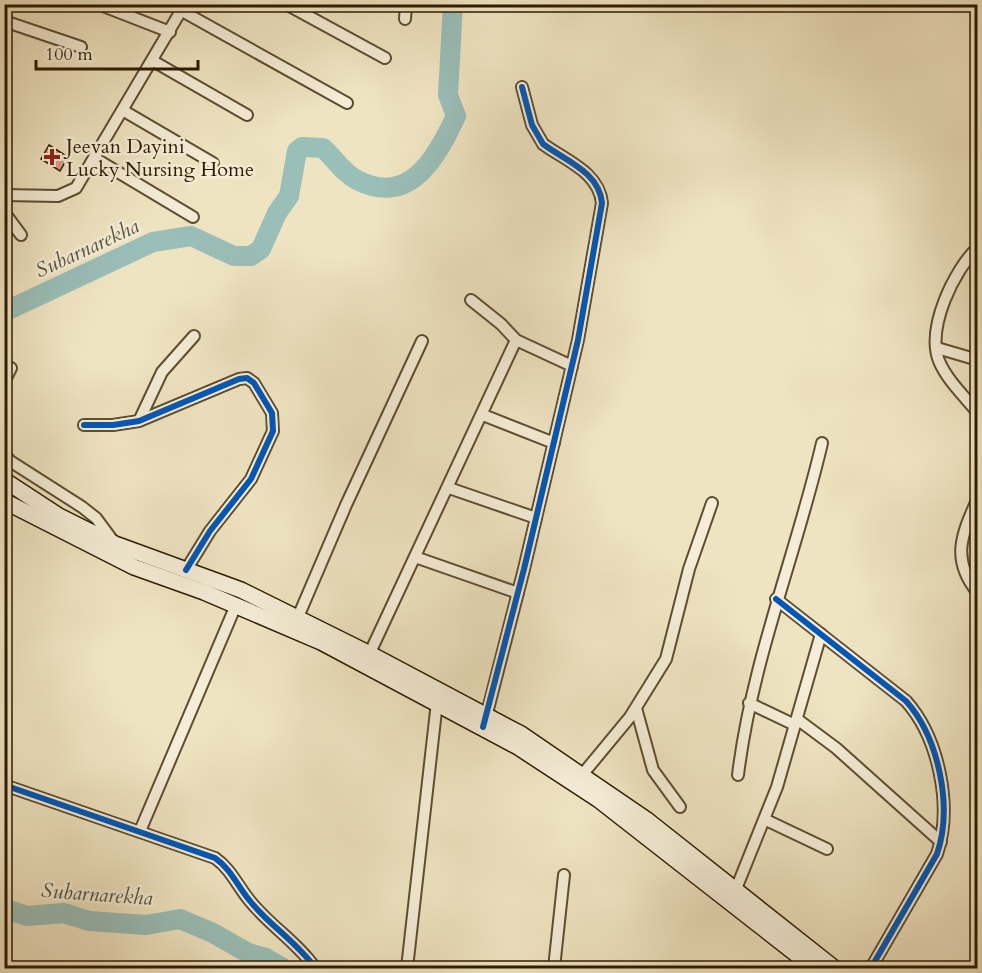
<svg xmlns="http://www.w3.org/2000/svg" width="982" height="973" viewBox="0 0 982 973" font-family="Cardo,serif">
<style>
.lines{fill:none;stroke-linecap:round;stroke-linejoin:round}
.river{stroke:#9abeb8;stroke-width:20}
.building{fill:#dba08c;stroke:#2e1b00;stroke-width:1.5}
.minor-casing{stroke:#5e4d30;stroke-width:14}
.secondary-casing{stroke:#2e1b00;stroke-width:18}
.minor{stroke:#f5edd7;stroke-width:10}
.secondary{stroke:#f5edd7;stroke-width:15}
.cycleway-casing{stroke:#f5edd7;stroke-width:10}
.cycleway{stroke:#0057b8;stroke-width:6}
.poi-dot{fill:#8f2418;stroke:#f5edd7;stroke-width:2}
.labels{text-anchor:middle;stroke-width:5;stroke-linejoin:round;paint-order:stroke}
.poi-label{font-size:20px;fill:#2e1b00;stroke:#f5edd7;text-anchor:start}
.water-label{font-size:21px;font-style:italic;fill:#545440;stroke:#f5edd7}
</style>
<rect width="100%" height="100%" fill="#efe4c1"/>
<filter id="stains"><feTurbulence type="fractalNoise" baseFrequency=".00333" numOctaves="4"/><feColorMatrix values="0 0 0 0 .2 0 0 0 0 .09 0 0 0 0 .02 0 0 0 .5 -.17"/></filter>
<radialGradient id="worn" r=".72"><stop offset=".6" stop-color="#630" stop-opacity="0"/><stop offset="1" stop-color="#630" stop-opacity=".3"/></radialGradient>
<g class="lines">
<!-- river -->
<g class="river">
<path d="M4 312 153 242 191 236 234 256H251L261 249 277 213 289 196 297 151 302 147 323 148C334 158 343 173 357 180 410 207 437 157 456 116L448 95 453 4"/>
<path d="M4 913 9 910 27 916 64 913 89 921 146 925 180 919 213 933 248 953 266 958 283 968"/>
</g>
</g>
<!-- building -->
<path class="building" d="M49 145 68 157 60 171 41 159Z"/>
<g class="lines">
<defs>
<g id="minor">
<path d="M98 4 170 32"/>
<path d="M286 4 385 58"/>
<path d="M182 11 347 103"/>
<path d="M405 19 406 4"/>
<path d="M4 21 81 47"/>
<path d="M153 61 247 115"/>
<path d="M124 111 213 163"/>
<path d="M96 159 193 217"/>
<path d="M4 195 58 196 76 188 185 4"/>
<path d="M4 212 21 235"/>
<path d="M978 247C954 270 926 328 939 361 947 380 964 396 978 413"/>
<path d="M471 300 501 324 516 340 572 366"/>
<path d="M937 348 978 360"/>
<path d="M4 382 11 368"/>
<path d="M483 415 554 443"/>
<path d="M139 421 162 372 194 336"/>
<path d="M84 425H113L139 421 239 379 247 378 254 383 272 413 273 431 251 479 210 531 186 570"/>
<path d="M4 453 10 461 82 507 96 518 113 541"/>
<path d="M449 488 536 518"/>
<path d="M978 498C962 534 950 559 978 593"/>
<path d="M415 557 518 593"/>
<path d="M776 599 906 701C939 738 953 807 937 854L871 968"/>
<path d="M298 617 346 505 422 341"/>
<path d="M367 659 516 340"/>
<path d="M749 703 795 725"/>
<path d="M636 708 653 770 680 807"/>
<path d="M797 719 836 748 941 842"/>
<path d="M485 721 524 569 578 340 602 203C599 172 566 161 543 144L532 125 522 87"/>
<path d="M582 775 630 717 666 659 689 569 712 503"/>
<path d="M738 775C752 660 796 555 822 443"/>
<path d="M4 785 215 858C231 869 238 887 250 901 269 925 299 944 315 968"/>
<path d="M766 820 827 849"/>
<path d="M140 831 236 605"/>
<path d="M734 894 777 787 821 634"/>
<path d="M407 968 437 702"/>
<path d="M554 968 564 875"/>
</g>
<g id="secondary">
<path d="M4 480 59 516 115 544 241 590 370 654 521 734 647 820 834 968"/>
<path d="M4 501 134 567 204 592 321 642 518 747 599 800 814 968"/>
</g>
</defs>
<!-- minor casing -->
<use href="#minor" class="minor-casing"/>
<!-- secondary casing -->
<use href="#secondary" class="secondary-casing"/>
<!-- minor -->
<use href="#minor" class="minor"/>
<!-- secondary -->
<use href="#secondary" class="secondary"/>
<defs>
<g id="cycleway">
<path d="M84 425H113L139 421 239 379 247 378 254 383 272 413 273 431 251 479 210 531 186 570"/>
<path d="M776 599 906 701C939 738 953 807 937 854L871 968"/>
<path d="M483 727 524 569 578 340 602 203C599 172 566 161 543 144L532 125 522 87"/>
<path d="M4 785 215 858C231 869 238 887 250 901 269 925 299 944 315 968"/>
</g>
</defs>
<!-- cycleway casing -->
<use href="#cycleway" class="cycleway-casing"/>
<!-- cycleway -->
<use href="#cycleway" class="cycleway"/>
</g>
<!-- markers -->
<path class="poi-dot" d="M49 148h6v6h6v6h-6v6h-6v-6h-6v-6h6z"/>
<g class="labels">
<!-- poi labels -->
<g class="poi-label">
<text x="66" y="153">Jeevan Dayini<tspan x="66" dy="23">Lucky Nursing Home</tspan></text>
</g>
<!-- water labels -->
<g class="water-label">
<text transform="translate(87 248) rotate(-25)" y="7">Subarnarekha</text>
<text transform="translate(97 894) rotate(4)" y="7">Subarnarekha</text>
</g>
</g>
<!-- margin -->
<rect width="982" height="973" fill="none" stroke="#efe4c1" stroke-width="24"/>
<rect x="6" y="6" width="970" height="961" fill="none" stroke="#2e1b00" stroke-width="3"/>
<rect x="12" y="12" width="958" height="949" fill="none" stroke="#2e1b00" stroke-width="1.5"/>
<!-- scale -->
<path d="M36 60v9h162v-9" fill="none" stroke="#2e1b00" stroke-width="3"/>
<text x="45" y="60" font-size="18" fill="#2e1b00" stroke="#f5edd7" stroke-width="4.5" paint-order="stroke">100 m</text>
<rect width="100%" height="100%" filter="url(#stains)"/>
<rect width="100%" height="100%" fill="url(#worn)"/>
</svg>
